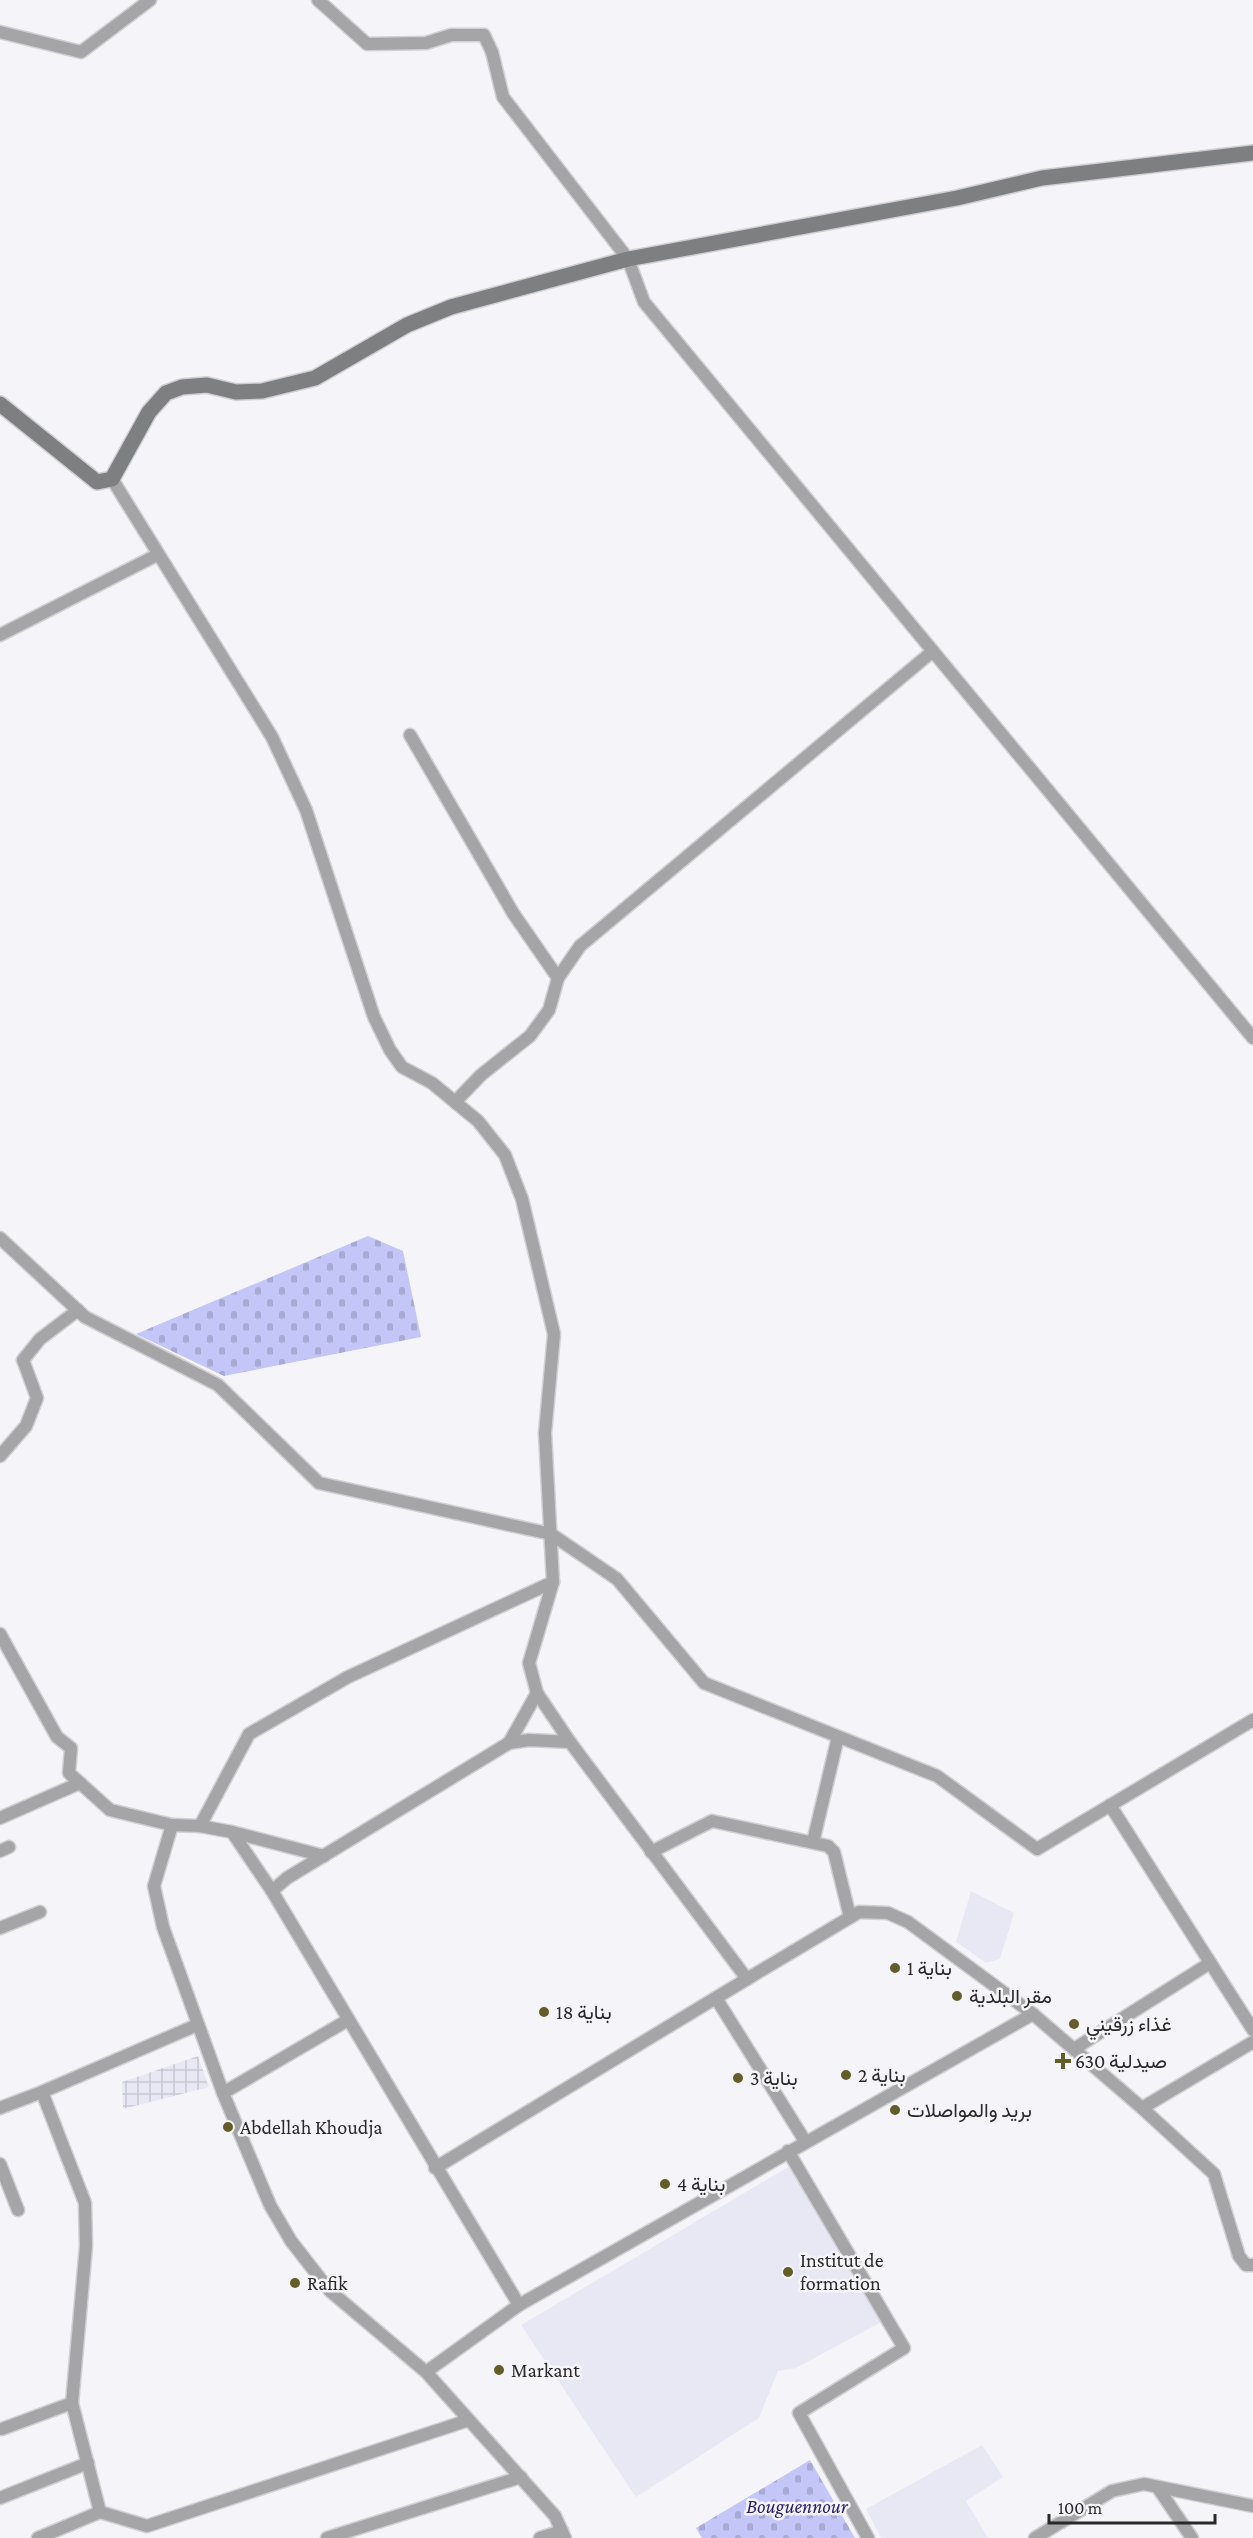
<svg xmlns="http://www.w3.org/2000/svg" width="1253" height="2538" viewBox="0 0 1253 2538" font-family="'Crimson Pro',Vazirmatn,serif">
<style>
.built{fill:#e7e8f4}
.industrial{fill:url(#industrial-grid)}
.cemetery{fill:url(#cemetery-stones)}
.lines{fill:none;stroke-linecap:round;stroke-linejoin:round}
.street-casing{stroke:#d0d0d4;stroke-width:15}
.secondary-casing{stroke:#d0d0d4;stroke-width:18}
.street{stroke:#a5a5a7;stroke-width:12}
.secondary{stroke:#7e7f81;stroke-width:15}
.poi-dot{fill:#635d29;stroke:#f5f5f9;stroke-width:2}
.labels{text-anchor:middle;stroke-width:5;stroke-linejoin:round;paint-order:stroke}
.poi-label{font-size:20px;fill:#29292a;stroke:#f5f5f9;text-anchor:start}
.park-label{font-size:20px;font-style:italic;fill:#271b68;stroke:#f5f5f9}
</style>
<defs>
<pattern id="industrial-grid" width="8" height="8" patternUnits="userSpaceOnUse" patternTransform="scale(1.5)"><rect width="8" height="8" fill="#e7e8f4"/><path d="M0 4h8M4 0v8" fill="none" stroke="#c6c7d1"/></pattern>
<pattern id="cemetery-stones" width="16" height="16" patternUnits="userSpaceOnUse" patternTransform="scale(1.5)"><rect width="16" height="16" fill="#c3c6f7"/><path d="M2 7V4a2 2 0 0 1 4 0v3zM10 15v-3a2 2 0 0 1 4 0v3z" fill="#a8aad4"/></pattern>
</defs>
<rect width="100%" height="100%" fill="#f5f5f9"/>
<!-- built -->
<g class="built">
<path d="M971 1891 1014 1913 1000 1959 986 1963 956 1942Z"/>
<path d="M795 2163 887 2319 796 2368 778 2371 759 2418 636 2497 521 2325Z"/>
<path d="M982 2445 1003 2477 966 2501 988 2538H881L866 2509Z"/>
</g>
<!-- industrial -->
<path class="industrial" d="M198 2056 209 2087 123 2109 122 2082Z"/>
<!-- cemetery -->
<g class="cemetery">
<path d="M368 1236 403 1251 421 1337 224 1376 136 1334Z"/>
<path d="M810 2460 855 2538H702L696 2528Z"/>
</g>
<g class="lines">
<defs>
<g id="street">
<path d="M318 0 367 44 426 43 451 35H484L492 52 503 97 628 259 644 302 1253 1038"/>
<path d="M0 32 81 52 150 0"/>
<path d="M112 479 272 737 306 810 374 1017 390 1050 402 1067 432 1083 478 1121 505 1155 522 1199 554 1334 545 1433 553 1582 529 1663 537 1693 570 1742"/>
<path d="M0 635 157 555"/>
<path d="M410 735 513 913 558 978"/>
<path d="M455 1102 481 1075 530 1036 549 1010 558 978 580 946 933 651"/>
<path d="M0 1238 85 1317 218 1385 319 1483 551 1534 617 1579 704 1683 937 1776 1037 1849 1253 1720"/>
<path d="M0 1456 26 1426 37 1398 23 1360 40 1339 78 1310"/>
<path d="M553 1582 348 1677 249 1734 200 1826 172 1825 154 1886 163 1927 223 2093 270 2205 291 2241 330 2291 426 2372 555 2516 565 2538"/>
<path d="M0 1634 57 1737 71 1748 69 1773 110 1810 172 1825"/>
<path d="M509 1743 537 1693"/>
<path d="M1110 1805 1253 2030"/>
<path d="M0 1818 80 1783"/>
<path d="M200 1826 232 1832 272 1891 287 1878 509 1743 529 1740 570 1742 747 1979 859 1912 888 1913 908 1922 1033 2014 1142 2108 1214 2174 1239 2256 1246 2265H1253"/>
<path d="M232 1832 324 1856"/>
<path d="M813 1842 838 1737"/>
<path d="M0 1851 9 1847"/>
<path d="M651 1852 712 1821 828 1846 834 1852 850 1917"/>
<path d="M272 1891 519 2305"/>
<path d="M0 1928 40 1912"/>
<path d="M716 1998 805 2141"/>
<path d="M1074 2049 1210 1963"/>
<path d="M42 2092 85 2203 86 2246 72 2403 100 2512"/>
<path d="M223 2093 348 2020"/>
<path d="M0 2108 42 2092 197 2025"/>
<path d="M1142 2108 1253 2042"/>
<path d="M788 2151 904 2348 799 2413 868 2538"/>
<path d="M0 2164 18 2210"/>
<path d="M435 2168 747 1979"/>
<path d="M426 2372 519 2305 1033 2014"/>
<path d="M2 2429 72 2403"/>
<path d="M1158 2488 1192 2538"/>
<path d="M0 2498 88 2463"/>
<path d="M38 2538 100 2512 147 2526 469 2420"/>
<path d="M327 2538 521 2477"/>
<path d="M540 2538 562 2531"/>
<path d="M1035 2538 1112 2491 1144 2484 1253 2506"/>
</g>
<path id="secondary" d="M0 404 97 482 112 479 149 412 166 393 182 387 207 385 236 392 262 391 315 378 407 325 451 307 628 259 957 198 1042 178 1253 153"/>
</defs>
<!-- street casing -->
<use href="#street" class="street-casing"/>
<!-- secondary casing -->
<use href="#secondary" class="secondary-casing"/>
<!-- street -->
<use href="#street" class="street"/>
<!-- secondary -->
<use href="#secondary" class="secondary"/>
</g>
<!-- markers -->
<g class="poi-dot">
<circle cx="895" cy="1968" r="6"/>
<circle cx="957" cy="1996" r="6"/>
<circle cx="544" cy="2012" r="6"/>
<circle cx="1074" cy="2024" r="6"/>
<path d="M1060 2052h6v6h6v6h-6v6h-6v-6h-6v-6h6z"/>
<circle cx="846" cy="2075" r="6"/>
<circle cx="738" cy="2078" r="6"/>
<circle cx="895" cy="2110" r="6"/>
<circle cx="228" cy="2127" r="6"/>
<circle cx="665" cy="2184" r="6"/>
<circle cx="788" cy="2272" r="6"/>
<circle cx="295" cy="2283" r="6"/>
<circle cx="499" cy="2370" r="6"/>
</g>
<g class="labels">
<!-- poi labels -->
<g class="poi-label">
<text x="907" y="1975">بناية 1</text>
<text x="969" y="2003">مقر البلدية</text>
<text x="556" y="2019">بناية 18</text>
<text x="1086" y="2031">غذاء زرقيني</text>
<text x="1075" y="2068">صيدلية 630</text>
<text x="858" y="2082">بناية 2</text>
<text x="750" y="2085">بناية 3</text>
<text x="907" y="2117">بريد والمواصلات</text>
<text x="240" y="2134">Abdellah Khoudja</text>
<text x="677" y="2191">بناية 4</text>
<text x="800" y="2267">Institut de<tspan x="800" dy="23">formation</tspan></text>
<text x="307" y="2290">Rafik</text>
<text x="511" y="2377">Markant</text>
</g>
<!-- park labels -->
<g class="park-label">
<text x="797" y="2513">Bouguennour</text>
</g>
</g>
<!-- scale -->
<path d="M1049 2514v9h166v-9" fill="none" stroke="#29292a" stroke-width="3"/>
<text x="1058" y="2514" font-size="18" fill="#29292a" stroke="#f5f5f9" stroke-width="4.5" paint-order="stroke">100 m</text>
</svg>
